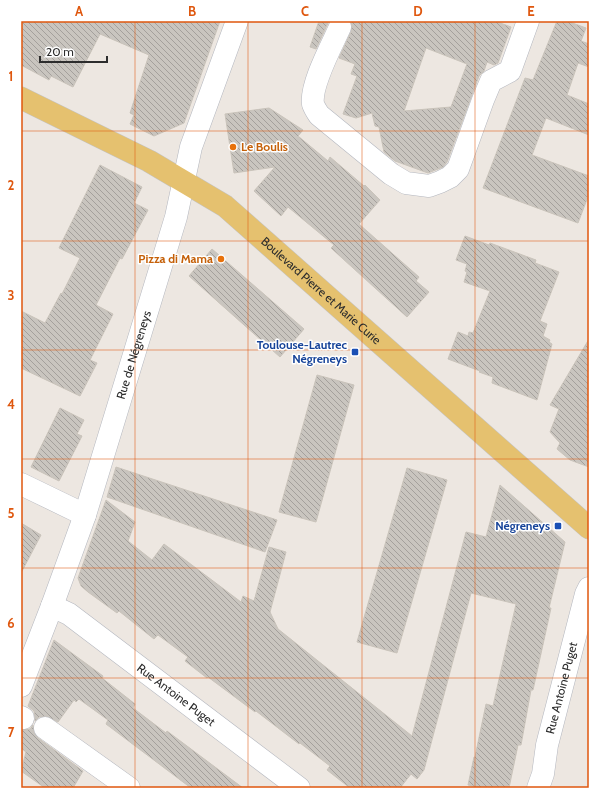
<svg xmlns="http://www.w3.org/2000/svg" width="610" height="809" viewBox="0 0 610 809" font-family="Cabin,sans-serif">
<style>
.building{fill:url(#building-back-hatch);stroke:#c9c3ba;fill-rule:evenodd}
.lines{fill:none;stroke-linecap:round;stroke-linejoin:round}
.minor-casing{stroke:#b4b7bf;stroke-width:23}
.major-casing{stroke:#c4c4c4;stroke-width:23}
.minor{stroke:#fff;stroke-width:22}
.major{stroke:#e5c16f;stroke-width:22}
.grid{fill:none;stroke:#df570e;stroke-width:1;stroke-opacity:0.55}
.food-dot{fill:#e8710a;stroke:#fff;stroke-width:1.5}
.transit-dot{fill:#1a4fb4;stroke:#fff;stroke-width:1.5}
.labels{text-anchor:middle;stroke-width:3;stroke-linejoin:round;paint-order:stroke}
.food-label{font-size:12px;font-weight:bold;fill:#c56008;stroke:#fff;text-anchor:start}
.street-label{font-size:12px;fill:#2d2d2d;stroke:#fff}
.transit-label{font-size:12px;font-weight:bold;fill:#164399;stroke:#fff;text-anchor:end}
.neatline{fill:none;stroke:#df570e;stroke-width:1.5}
.grid-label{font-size:13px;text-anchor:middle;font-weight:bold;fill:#df570e}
</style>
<defs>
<pattern id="building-back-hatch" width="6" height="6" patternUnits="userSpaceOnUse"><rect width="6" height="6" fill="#c9c5bf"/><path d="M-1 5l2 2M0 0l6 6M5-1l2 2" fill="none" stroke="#a4a09c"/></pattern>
</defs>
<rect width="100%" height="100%" fill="#ede7e1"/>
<!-- building -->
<g class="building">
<path d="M21 21H220L184 123 154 136 130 124 134 115 130 113 149 55 100 34 73 87 51 76 49 80 21 65Z"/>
<path d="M319 21H329L316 49 310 47Z"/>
<path d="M351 21H495L511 27 498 63 494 65 487 62 484 71 479 76 447 162 443 167 428 173 395 161 384 152 379 127 375 126 372 113 356 118 343 114 357 76 351 74 355 64 339 58 351 32 352 26ZM426 48 467 64 451 107 404 111Z"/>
<path d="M557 21H567L586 28 581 41 589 44V67L578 63 567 95 589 104V135L546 118 532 155 589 176V194L578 223 483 188 525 78 533 80Z"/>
<path d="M269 108 303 130 298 136 328 161 330 157 364 186 365 185 380 200 359 224 419 277 416 281 429 292 407 317 331 248 334 245 288 207 281 216 254 191 275 167 234 173 225 114Z"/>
<path d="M100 165 142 187 134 203 148 210 122 259 120 258 96 305 113 314 90 360 97 363 80 396 21 368V311L45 323 61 293 62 294 80 258 59 248Z"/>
<path d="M465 236 489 245 490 243 536 260 535 263 559 272 540 321 547 324 543 336 550 340 549 342 552 344 537 400 492 383 493 377 479 372 480 371 448 359 458 332 468 336 469 332 473 333 490 291 464 282 467 272 465 271 467 264 456 260Z"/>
<path d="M212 249 304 329 280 357 189 276Z"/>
<path d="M589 339V467L570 460 557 449 560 443 550 432 559 409 550 405Z"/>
<path d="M317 375 354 385 316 522 279 512Z"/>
<path d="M60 408 84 420 77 434 82 436 59 481 31 467Z"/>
<path d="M116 467 277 520 265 552 107 497Z"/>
<path d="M407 468 447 480 397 653 357 642Z"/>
<path d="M500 485 565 542 549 608H551L533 690H531L521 745H518L509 788H483L468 785 474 757H475L486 704 493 706 516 604 471 593 424 770 417 779 411 774 400 788H350L327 770 330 766 300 743 299 744 256 711 255 712 208 677 207 678 185 661 188 657 158 635 154 639 119 611 117 613 88 592 81 586 78 578 106 500 135 522 128 541 152 560 164 544 241 602 243 596 254 601 269 547 286 552 270 612 278 629 412 736 466 532 486 537Z"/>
<path d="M21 523 41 535 21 573Z"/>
<path d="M54 640 103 676 102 678 135 704 133 708 166 733 167 731 243 788H191L106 724 108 720 79 699 76 702 74 700 58 722 46 716 39 717 35 721V717L34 711 28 706Z"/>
<path d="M33 725 34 733 38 738 83 771 73 788H45L21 771 26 752 21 748V730L30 729Z"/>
</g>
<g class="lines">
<defs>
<g id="minor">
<path d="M340 27C332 45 310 85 313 104 314 107 317 112 319 115L391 174 406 183 429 186 440 182 450 177 458 169 483 100 491 81 510 71 528 21"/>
<path d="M21 484 85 515"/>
<path id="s1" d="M52 606 69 614 299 788"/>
<path id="s2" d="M21 686 52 606 85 515 176 217 191 147 237 21"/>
<path d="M21 717 23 718"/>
<path d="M45 728 129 788"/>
<path id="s3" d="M538 788 543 774 547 745 586 594 589 588"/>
</g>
<g id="major">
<path id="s4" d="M21 98 149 161 225 206 589 528"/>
</g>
</defs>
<!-- minor casing -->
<use href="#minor" class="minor-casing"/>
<!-- major casing -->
<use href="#major" class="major-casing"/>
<!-- minor -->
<use href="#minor" class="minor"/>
<!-- major -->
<use href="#major" class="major"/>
</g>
<!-- grid -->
<path class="grid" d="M135 21V788M248 21V788M362 21V788M475 21V788M21 131H589M21 241H589M21 350H589M21 459H589M21 568H589M21 678H589"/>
<!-- markers -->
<g class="food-dot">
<circle cx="233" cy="147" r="4"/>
<circle cx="221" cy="259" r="4"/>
</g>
<g class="transit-dot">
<rect x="351" y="348" width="8" height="8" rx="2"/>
<rect x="554" y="522" width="8" height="8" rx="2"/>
</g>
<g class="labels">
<!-- food labels -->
<g class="food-label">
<text x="241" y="151">Le Boulis</text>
<text x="213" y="263" text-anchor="end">Pizza di Mama</text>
</g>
<!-- street labels -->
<g class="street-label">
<text dy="4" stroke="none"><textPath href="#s4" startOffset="359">Boulevard Pierre et Marie Curie</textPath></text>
<text dy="4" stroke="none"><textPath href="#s2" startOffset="350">Rue de Négreneys</textPath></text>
<text dy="4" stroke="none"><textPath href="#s3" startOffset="103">Rue Antoine Puget</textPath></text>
<text dy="4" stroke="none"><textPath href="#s1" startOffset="153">Rue Antoine Puget</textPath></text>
</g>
<!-- transit labels -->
<g class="transit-label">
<text x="347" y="349">Toulouse-Lautrec<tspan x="347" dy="14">Négreneys</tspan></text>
<text x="550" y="530">Négreneys</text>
</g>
</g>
<!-- border -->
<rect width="610" height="809" fill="none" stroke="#ffffff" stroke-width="44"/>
<!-- scale -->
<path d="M40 56v6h67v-6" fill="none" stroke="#2d2d2d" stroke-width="2"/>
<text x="46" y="56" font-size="12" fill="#2d2d2d" stroke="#ffffff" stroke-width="3" paint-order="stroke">20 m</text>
<rect x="22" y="22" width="566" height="765" class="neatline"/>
<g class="grid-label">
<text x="79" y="16">A</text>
<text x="192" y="16">B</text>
<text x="305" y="16">C</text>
<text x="418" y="16">D</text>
<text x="531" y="16">E</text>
<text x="11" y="81">1</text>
<text x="11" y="190">2</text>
<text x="11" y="300">3</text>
<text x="11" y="409">4</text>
<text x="11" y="518">5</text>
<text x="11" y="628">6</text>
<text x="11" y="737">7</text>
</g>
</svg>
